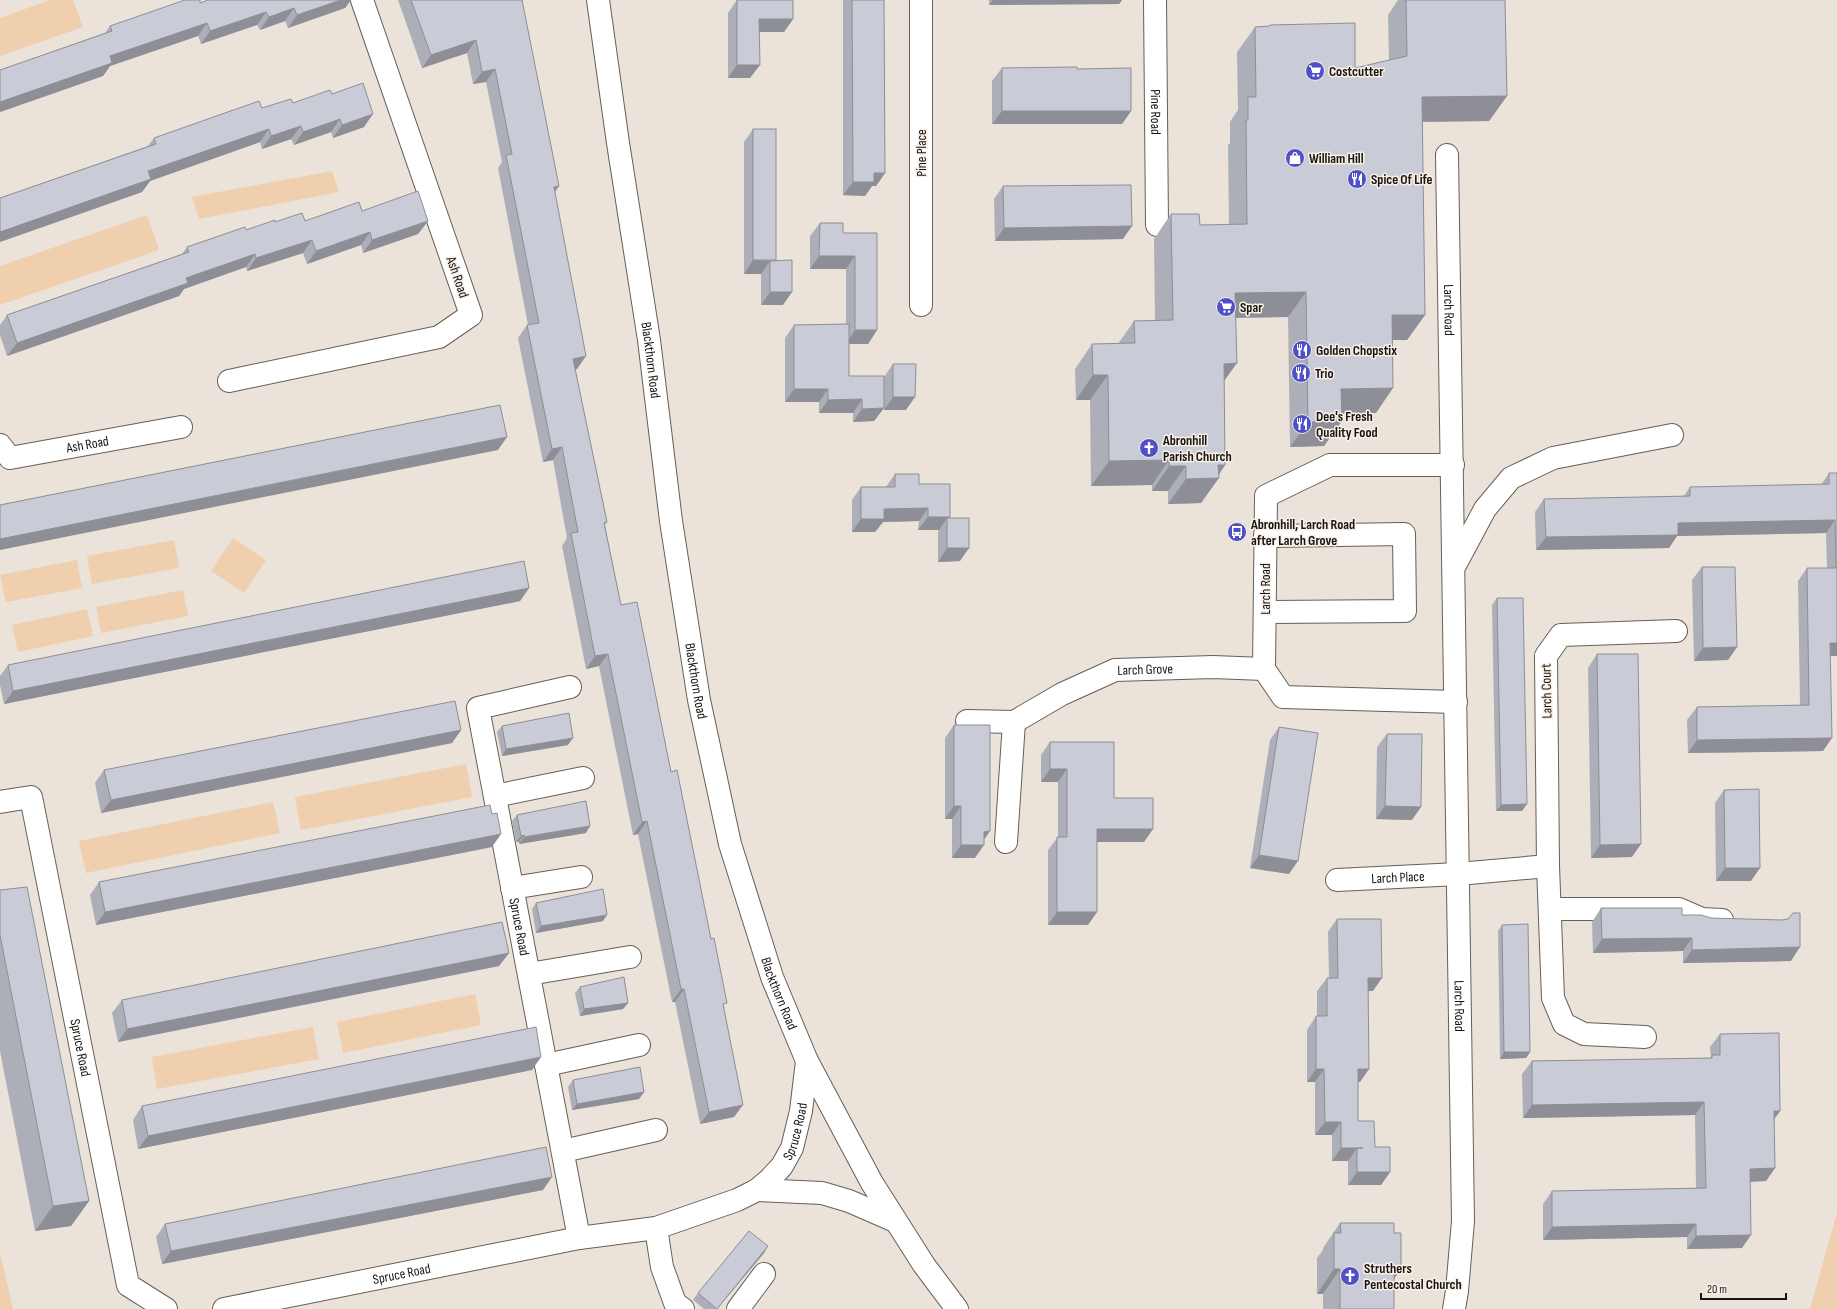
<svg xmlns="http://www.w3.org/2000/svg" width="1837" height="1309" viewBox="0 0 1837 1309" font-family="'Sofia Sans Condensed',sans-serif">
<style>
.green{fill:#efcfad}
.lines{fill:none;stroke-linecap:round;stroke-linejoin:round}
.minor-casing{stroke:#675f57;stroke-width:24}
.minor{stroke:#fff;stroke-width:22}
.wall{fill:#adafb8}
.shaded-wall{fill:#8d8e96}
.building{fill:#c9cbd6;stroke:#8d8e96}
.labels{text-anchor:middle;stroke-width:3;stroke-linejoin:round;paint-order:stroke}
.poi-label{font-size:14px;font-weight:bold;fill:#171411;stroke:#f8efe6;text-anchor:start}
.street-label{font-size:14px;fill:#171411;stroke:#f8efe6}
</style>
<rect width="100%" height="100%" fill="#ebe2d9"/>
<!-- green -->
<g class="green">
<path d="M50 0H73L83 27 0 56V18Z"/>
<path d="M332 171 339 192 199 219 192 197Z"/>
<path d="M147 215 159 250 0 305V266Z"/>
<path d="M233 538 266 560 244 593 211 571Z"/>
<path d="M174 540 179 568 92 584 87 556Z"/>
<path d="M77 560 82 588 6 602 0 575Z"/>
<path d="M183 590 188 616 101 633 96 607Z"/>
<path d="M87 609 93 636 18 652 12 625Z"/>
<path d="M466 764 472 797 301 830 295 797Z"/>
<path d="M273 802 280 833 86 873 79 841Z"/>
<path d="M475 994 481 1025 343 1053 337 1022Z"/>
<path d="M313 1027 319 1059 157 1089 152 1057Z"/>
<path d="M1837 1213V1309H1810Z"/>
<path d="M0 1253 13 1309H0Z"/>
</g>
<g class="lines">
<defs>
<g id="minor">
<path id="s1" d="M598 0 618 143 649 340 671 521 699 700 730 844 772 977 807 1061 872 1183 924 1265 957 1309"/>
<path d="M921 0V305"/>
<path id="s2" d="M1155 0 1157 225"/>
<path id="s3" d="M1447 155 1463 1221 1457 1291 1454 1309"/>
<path d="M229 381 439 337 471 315 362 0"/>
<path id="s4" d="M0 445 10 458 181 427"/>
<path d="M1453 465H1330L1266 496 1264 669 1283 697 1456 702"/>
<path d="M1455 565 1485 509 1511 478 1553 458 1672 435"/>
<path d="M1265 612 1405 611 1404 534 1265 536"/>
<path id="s5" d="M570 687 478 708 579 1238"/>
<path id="s6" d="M967 721 1014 722 1062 694 1115 670 1213 667 1264 669"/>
<path d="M495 796 583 778"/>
<path id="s7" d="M0 802 31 797 128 1285 166 1309"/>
<path d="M1006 842 1014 722"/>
<path id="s8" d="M1337 880 1458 874 1548 866"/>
<path d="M512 888 581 877"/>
<path d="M1550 909H1679L1702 919 1722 920"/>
<path d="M529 974 630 957"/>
<path d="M1645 1037 1584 1034 1564 1024 1553 998 1548 866 1546 656 1561 635 1676 631"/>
<path d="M546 1065 639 1045"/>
<path d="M563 1151 656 1130"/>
<path d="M757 1190 822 1193 849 1201 895 1221"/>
<path d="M656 1228 662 1267 675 1303 683 1309"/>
<path id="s9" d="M224 1309 579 1238 656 1228 737 1200 757 1190 769 1180 782 1166 792 1148 801 1111 807 1061"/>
<path d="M738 1309 764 1274"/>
</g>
</defs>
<!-- minor casing -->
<use href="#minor" class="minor-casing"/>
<!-- minor -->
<use href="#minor" class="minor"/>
</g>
<!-- wall -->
<g class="wall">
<path d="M208 0H351L345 8 288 28 285 21 260 30 257 25 201 44 198 36 110 66 103 76 0 112V70L105 33 110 26 200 3Z"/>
<path d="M398 0H522L554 192 577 369H575L607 522 605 525 621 605 671 772 724 1007 734 1117 700 1124 675 1002H672L638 834 633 835 599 666 586 669 562 546 567 538 553 460 543 462 518 338 527 325H528L498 168 502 162 486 82 473 84 467 53 422 68Z"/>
<path d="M737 0 793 19 784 32H759L750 78H728V13Z"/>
<path d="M843 0H884L885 173 876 186H872L865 196 843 195Z"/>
<path d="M989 0H1122L1119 4 989 5Z"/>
<path d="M1398 0H1505L1507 96 1489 121 1422 122 1425 315 1407 340H1393L1376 413 1341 414 1324 446 1290 447 1288 317 1236 318 1224 381 1225 465 1219 475 1201 503 1168 504V491H1152V485L1091 486 1090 400H1076L1075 369 1092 344H1118L1134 321 1155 320 1154 239 1171 214 1200 225H1229L1228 145 1230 143V122L1238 110 1237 52 1255 27 1269 26 1270 25 1355 68 1389 60 1388 15Z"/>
<path d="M1002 68 1131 111 1122 124H992V81Z"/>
<path d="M332 94 364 127 333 138 331 132 294 145 291 139 262 149 260 142 150 181 142 192 0 242V198L148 146 154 138 262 108 293 103Z"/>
<path d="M753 129 776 261 783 305H761V274H744V142Z"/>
<path d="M1003 186 1123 239 995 241 994 199Z"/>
<path d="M362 211 428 221 418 234 363 253 361 245 307 264 303 253 247 271 246 267 184 289 179 296 7 356 0 335V325L7 315 182 254 187 247 246 230 275 222 305 221Z"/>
<path d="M820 223 843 233H877V330L868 344H849V376L884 408 874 421 853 422V413H819V402H785V338L794 325 846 324V269H810V236Z"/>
<path d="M893 364 906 410H884V377Z"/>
<path d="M1829 473H1837V656H1830L1823 751 1688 753 1687 720 1697 707 1800 705 1798 581 1807 568H1827L1826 533 1677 536 1669 548 1536 550 1535 512 1544 499 1684 496 1690 487 1821 485Z"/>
<path d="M895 474 919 484 950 517V518L960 561 938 562V531L939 530H918L919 521 883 522 875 532H852V500L861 487H886Z"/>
<path d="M1702 567 1737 647 1728 660 1694 661 1692 580Z"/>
<path d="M529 588 520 601 4 704 0 685V676L8 665Z"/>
<path d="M1497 598 1522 811H1496L1492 605Z"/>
<path d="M1597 654 1632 857 1591 858 1588 668Z"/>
<path d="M954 725 975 858H952V819H945V738Z"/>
<path d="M502 726 568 745 502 756 497 732Z"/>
<path d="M1279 727 1289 874 1250 868 1270 740Z"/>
<path d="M461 730 452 743 101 813 95 783 104 770Z"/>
<path d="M1387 734 1412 820 1376 819 1377 747Z"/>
<path d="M1050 742 1114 798 1144 842H1097L1088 925H1048V850L1058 837V782H1041V755Z"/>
<path d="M1724 790 1751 881H1716L1715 803Z"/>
<path d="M517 815 586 833 519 844V842H516L512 821Z"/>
<path d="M492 847 96 925 90 895 99 882Z"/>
<path d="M0 890 89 1201 71 1226 35 1231 0 1051Z"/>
<path d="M536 903 603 921 536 933 532 909Z"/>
<path d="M1601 908 1682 915 1791 961 1683 963V951L1593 953 1592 922Z"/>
<path d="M1337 919 1373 991H1368L1360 1082H1358V1121L1390 1172 1381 1185H1348V1161H1332V1135H1315V1082H1307V1030L1316 1016H1317V991L1327 978H1329L1328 932Z"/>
<path d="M1502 925 1530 1052 1526 1058 1500 1059 1498 931Z"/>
<path d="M509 953 499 966 118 1042 112 1013 122 1000Z"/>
<path d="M580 987 628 1003 623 1009 580 1016 575 993Z"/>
<path d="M1720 1034 1780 1111 1774 1119 1775 1168 1766 1181 1750 1182 1742 1248 1687 1249V1237L1543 1240V1204L1552 1191 1696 1188 1695 1115 1523 1118 1522 1074 1532 1061 1710 1058 1711 1057 1710 1047Z"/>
<path d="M532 1070 138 1149 133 1120 142 1106Z"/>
<path d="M573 1080 644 1092 639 1099 572 1110 568 1087Z"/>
<path d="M543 1190 162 1264 156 1237 165 1224Z"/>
<path d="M1340 1223 1394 1233V1309H1323V1294H1317V1258L1323 1250V1248Z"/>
<path d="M764 1253 717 1309H704L693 1300 698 1293Z"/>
</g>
<!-- shaded-wall -->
<g class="shaded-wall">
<path d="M341 0H351L345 8 288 28 297 15Z"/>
<path d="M993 0H1122L1119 4 989 5Z"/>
<path d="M294 8 285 21 260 30 269 17Z"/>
<path d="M266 12 257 25 201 44 210 31Z"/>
<path d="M759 19H793L784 32H750Z"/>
<path d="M207 23 198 36 110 66 103 76 0 112V102L110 56Z"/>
<path d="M476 40 467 53 422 68 431 55Z"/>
<path d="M737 65H760L750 78H728Z"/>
<path d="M495 69 486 82 473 84 482 72Z"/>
<path d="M1507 96 1489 121 1404 122 1422 97Z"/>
<path d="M1002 111H1131L1122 124H992Z"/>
<path d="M373 114 364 127 333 138 342 125Z"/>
<path d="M340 119 331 132 294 145 303 132Z"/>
<path d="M301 126 291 139 262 149 271 136Z"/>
<path d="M269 129 260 142 150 181 142 192 0 242V232L148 171Z"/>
<path d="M874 173H885L876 186H872L865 196 843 195 853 182Z"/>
<path d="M559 186 550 199 554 187Z"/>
<path d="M428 221 418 234 363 253 372 240Z"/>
<path d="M1132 226 1123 239 995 241 1004 228Z"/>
<path d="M370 232 361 245 307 264 316 251Z"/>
<path d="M312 240 303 253 247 271 256 258Z"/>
<path d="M255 254 246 267 184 289 179 296 7 356 17 343 186 278Z"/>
<path d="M819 256H855L846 269H810Z"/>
<path d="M753 260 770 261 761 274H744Z"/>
<path d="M770 292H792L783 305H761Z"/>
<path d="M1306 292 1288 317 1218 318 1235 293Z"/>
<path d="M1392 315H1425L1407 340H1375Z"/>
<path d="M855 330H877L868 344H846Z"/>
<path d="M586 356 577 369 564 372 573 359Z"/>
<path d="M1237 363 1219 388 1224 364Z"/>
<path d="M1093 375H1108L1090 400H1076Z"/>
<path d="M1393 388 1376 413 1323 414 1341 389Z"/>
<path d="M794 389H828L819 402H785Z"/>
<path d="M893 397H915L906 410H884Z"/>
<path d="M862 399 853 413H819L828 400Z"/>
<path d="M884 408 874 421 853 422 862 409Z"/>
<path d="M1342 421 1324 446 1290 447 1308 422Z"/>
<path d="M507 437 498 450 0 550V539Z"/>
<path d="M562 447 553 460 543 462 552 449Z"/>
<path d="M1169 460 1152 485 1091 486 1109 461Z"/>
<path d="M1218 465H1225L1216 478H1219L1201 503 1168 504 1186 479Z"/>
<path d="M1169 466H1186L1168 491H1152Z"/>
<path d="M928 508 919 521 883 522 875 532H852L861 519 884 509Z"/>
<path d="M928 517H950L947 521V518L939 530H918Z"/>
<path d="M1835 520 1826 533 1677 536 1669 548 1536 550 1546 537 1678 523Z"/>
<path d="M947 548H969L960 561 938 562Z"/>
<path d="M529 588 520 601 4 704 13 691Z"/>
<path d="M1830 643H1837V656H1821Z"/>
<path d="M1737 647 1728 660 1694 661 1703 648Z"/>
<path d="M608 654 599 666 586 669 595 656Z"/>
<path d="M461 730 452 743 101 813 111 800Z"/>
<path d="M573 738 568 745 502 756 506 749Z"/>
<path d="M1832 738 1823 751 1688 753 1697 740Z"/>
<path d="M1050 769H1067L1058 782H1041Z"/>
<path d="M1527 804 1522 811H1496L1501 805Z"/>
<path d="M954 806H961L952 819H945Z"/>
<path d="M1385 806 1421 807 1412 820 1376 819Z"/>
<path d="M647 821 638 834 633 835 642 822Z"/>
<path d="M590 826 586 833 519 844 524 837Z"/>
<path d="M1097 829H1153L1144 842H1088Z"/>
<path d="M990 831 981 844 984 832Z"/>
<path d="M501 834 492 847 96 925 105 912Z"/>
<path d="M524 835 519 842H516L521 836Z"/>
<path d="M1641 844 1632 857 1591 858 1600 845Z"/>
<path d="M961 845H984L975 858H952Z"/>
<path d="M1259 855 1298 861 1289 874 1250 868Z"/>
<path d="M1725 868H1760L1751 881H1716Z"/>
<path d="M1057 912H1097L1088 925H1048Z"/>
<path d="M607 915 603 921 536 933 541 926Z"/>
<path d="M1692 938 1683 951 1593 953 1602 939Z"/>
<path d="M1800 947 1791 961 1683 963 1692 950Z"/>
<path d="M509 953 499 966 118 1042 127 1029Z"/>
<path d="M1368 978H1382L1373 991H1359Z"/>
<path d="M681 989H684L675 1002H672Z"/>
<path d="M628 1003 623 1009 580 1016 584 1009Z"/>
<path d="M1504 1052H1530L1526 1058 1500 1059Z"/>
<path d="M541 1057 532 1070 138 1149 148 1136Z"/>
<path d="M1316 1069H1324L1315 1082H1307Z"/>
<path d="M1358 1069H1369L1360 1082H1349Z"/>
<path d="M644 1092 639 1099 572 1110 577 1104Z"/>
<path d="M1704 1102 1695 1115 1523 1118 1532 1105Z"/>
<path d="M743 1105 734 1117 700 1124 709 1112Z"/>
<path d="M1774 1111H1780L1771 1124Z"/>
<path d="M1325 1122H1341L1332 1135H1315Z"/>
<path d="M1341 1148H1357L1348 1161H1332Z"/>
<path d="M1775 1168 1766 1181 1741 1182 1750 1169Z"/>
<path d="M1357 1172H1390L1381 1185H1348Z"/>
<path d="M552 1177 543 1190 162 1264 171 1251Z"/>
<path d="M89 1201 71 1226 35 1231 53 1206Z"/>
<path d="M1696 1224 1687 1237 1543 1240 1552 1227Z"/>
<path d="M1751 1235 1742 1248 1687 1249 1696 1236Z"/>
<path d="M768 1246 764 1253 717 1309H716Z"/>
<path d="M1334 1269H1340L1323 1294H1317Z"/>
<path d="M1394 1269H1401L1383 1294Z"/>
</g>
<!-- building -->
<g class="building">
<path d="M185 0H200V3L208 0H341L297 15 294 8 269 17 266 12 210 31 207 23 110 56 112 63 0 102V70L112 31 110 26Z"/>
<path d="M411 0H522L559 186 554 187 586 356 573 359 607 522 604 523 621 605 637 602 671 772 677 770 711 939 714 938 727 1003 723 1004 743 1105 709 1112 684 989H681L647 821 642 822 608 654 595 656 571 533 578 532 562 447 552 449 527 325 539 323 506 155 512 154 495 69 482 72 476 40 431 55Z"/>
<path d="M737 0H793V19H759L760 65H737Z"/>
<path d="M852 0H884L885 173H874V182H853Z"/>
<path d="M1406 0H1505L1507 96 1422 97 1425 315H1392L1393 388 1341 389 1342 421 1308 422 1306 292 1235 293 1237 363 1224 364 1225 465H1218L1219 478 1186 479V466H1169V460L1109 461 1108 375H1093L1092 344 1135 343 1134 321 1173 320 1171 214H1199L1200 225 1247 224 1246 120H1248V97H1256L1255 27 1270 26V25L1355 23V68L1407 56Z"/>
<path d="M1077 67V69L1131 68V111H1002V68Z"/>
<path d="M363 83 373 114 342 125 340 119 303 132 301 126 271 136 269 129 148 171 151 179 0 232V198L156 144 154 138 259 101 262 108 291 99 293 103 330 90 332 94Z"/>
<rect x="753" y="129" width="23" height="131"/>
<path d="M1131 185 1132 226 1004 228 1003 186Z"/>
<path d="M418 191 428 221 372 240 370 232 316 251 312 240 256 258 255 254 186 278 188 283 17 343 7 315 189 252 187 247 245 227 246 230 275 220V222L302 213 305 221 359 202 362 211Z"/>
<path d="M820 223H843V233H877V330H855V256H819Z"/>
<path d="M792 260V292H770V261Z"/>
<path d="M849 324V376H884V408L862 409V399L828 400V389H794V325Z"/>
<path d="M893 364H916L915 397H893Z"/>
<path d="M500 405 507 437 0 539V505Z"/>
<path d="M1829 473H1837V643H1830L1832 738 1697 740V707L1809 705 1807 568H1836L1835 520 1678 523V535L1546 537 1544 499 1690 496V487L1829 484Z"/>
<path d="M895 474H919V484H950V517H928V508L884 509V519H861V487H895Z"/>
<rect x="947" y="518" width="22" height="30"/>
<path d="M524 561 529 588 13 691 8 665Z"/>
<path d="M1702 567H1735L1737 647 1703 648Z"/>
<path d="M1497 598H1523L1527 804 1501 805Z"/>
<path d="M1597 654H1638L1641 844 1600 845Z"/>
<path d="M455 701 461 730 111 800 104 770Z"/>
<path d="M569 713 573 738 506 749 502 726Z"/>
<path d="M954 725H990V831L984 832V845H961V806H954Z"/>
<path d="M1279 727 1318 733 1298 861 1259 855Z"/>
<path d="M1387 734H1422L1421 807 1385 806Z"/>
<path d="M1050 742H1114V798H1153V829H1097V912H1057V837H1067V769H1050Z"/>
<path d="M1759 789 1760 868H1725L1724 790Z"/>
<path d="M586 801 590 826 524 837V835L521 836 517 815Z"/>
<path d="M490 805 492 814 497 813 501 834 105 912 99 882Z"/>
<path d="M27 887 89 1201 53 1206 0 935V890Z"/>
<path d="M603 889 607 915 541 926 536 903Z"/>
<path d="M1601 908H1682V915H1701L1711 918 1782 920 1788 919 1793 913H1800V947L1692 950V938L1602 939Z"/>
<path d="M1337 919H1381L1382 978H1368L1369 1069H1358V1121H1374L1375 1147H1390V1172H1357V1148H1363H1341V1122H1325L1324 1069H1316V1016H1327V978H1338Z"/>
<path d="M502 922 509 953 127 1029 122 1000Z"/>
<path d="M1528 924 1530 1052H1504L1502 925Z"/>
<path d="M624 977 628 1003 584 1009 580 987Z"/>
<path d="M536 1027 541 1057 148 1136 142 1106Z"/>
<path d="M1779 1033 1780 1111H1774L1775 1168 1750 1169 1751 1235 1696 1236V1224L1552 1227V1191L1706 1188 1704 1102 1532 1105V1061L1712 1058V1055H1720V1034Z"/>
<path d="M640 1067 644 1092 577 1104 573 1080Z"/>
<path d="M546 1147 552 1177 171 1251 165 1224Z"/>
<path d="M1340 1223H1394V1233H1401V1269H1394V1309H1340V1269H1334V1233H1341Z"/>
<path d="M749 1231 768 1246 717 1309 698 1293Z"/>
</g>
<!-- icons -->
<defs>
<symbol id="supermarket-disc" viewBox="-11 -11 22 22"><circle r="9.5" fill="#4f50c6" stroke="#f8efe6"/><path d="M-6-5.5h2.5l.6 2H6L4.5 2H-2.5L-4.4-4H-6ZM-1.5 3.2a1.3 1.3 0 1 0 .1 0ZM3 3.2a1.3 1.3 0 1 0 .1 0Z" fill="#fff"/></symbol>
<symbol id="shop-disc" viewBox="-11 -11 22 22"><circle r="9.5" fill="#4f50c6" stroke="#f8efe6"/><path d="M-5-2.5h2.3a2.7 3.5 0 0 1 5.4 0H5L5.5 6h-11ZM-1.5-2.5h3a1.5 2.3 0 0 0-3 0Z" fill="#fff"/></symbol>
<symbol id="restaurant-disc" viewBox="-11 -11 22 22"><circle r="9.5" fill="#4f50c6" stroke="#f8efe6"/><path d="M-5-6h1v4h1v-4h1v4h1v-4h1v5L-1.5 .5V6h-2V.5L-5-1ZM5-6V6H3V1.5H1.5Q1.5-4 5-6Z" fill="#fff"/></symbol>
<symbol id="church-disc" viewBox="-11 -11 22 22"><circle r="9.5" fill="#4f50c6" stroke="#f8efe6"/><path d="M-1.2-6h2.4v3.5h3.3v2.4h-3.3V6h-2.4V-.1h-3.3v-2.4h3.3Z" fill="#fff"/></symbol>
<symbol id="bus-disc" viewBox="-11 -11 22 22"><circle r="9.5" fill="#4f50c6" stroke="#f8efe6"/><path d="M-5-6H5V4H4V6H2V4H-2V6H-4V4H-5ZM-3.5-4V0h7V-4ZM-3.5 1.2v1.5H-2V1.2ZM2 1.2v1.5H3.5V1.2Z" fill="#fff"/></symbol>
</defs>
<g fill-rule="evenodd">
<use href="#supermarket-disc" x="1304" y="60" width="22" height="22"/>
<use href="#shop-disc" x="1284" y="147" width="22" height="22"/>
<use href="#restaurant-disc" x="1346" y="168" width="22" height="22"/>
<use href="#supermarket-disc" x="1215" y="296" width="22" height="22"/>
<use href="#restaurant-disc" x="1291" y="339" width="22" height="22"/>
<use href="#restaurant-disc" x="1290" y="362" width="22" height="22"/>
<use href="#restaurant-disc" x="1291" y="413" width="22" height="22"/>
<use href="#church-disc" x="1138" y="437" width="22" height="22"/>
<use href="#bus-disc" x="1226" y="521" width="22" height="22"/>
<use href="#church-disc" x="1339" y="1265" width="22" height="22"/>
</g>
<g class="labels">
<!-- poi labels -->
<g class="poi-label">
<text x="1329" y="76">Costcutter</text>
<text x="1309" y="163">William Hill</text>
<text x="1371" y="184">Spice Of Life</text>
<text x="1240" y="312">Spar</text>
<text x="1316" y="355">Golden Chopstix</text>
<text x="1315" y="378">Trio</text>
<text x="1316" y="421">Dee's Fresh<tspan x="1316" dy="16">Quality Food</tspan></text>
<text x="1163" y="445">Abronhill<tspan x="1163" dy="16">Parish Church</tspan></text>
<text x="1251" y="529">Abronhill, Larch Road<tspan x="1251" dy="16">after Larch Grove</tspan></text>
<text x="1364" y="1273">Struthers<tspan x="1364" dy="16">Pentecostal Church</tspan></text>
</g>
<!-- street labels -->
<g class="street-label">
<text dy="5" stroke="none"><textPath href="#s2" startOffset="112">Pine Road</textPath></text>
<text transform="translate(921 153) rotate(-90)" y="5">Pine Place</text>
<text transform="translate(458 277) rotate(71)" y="5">Ash Road</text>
<text dy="5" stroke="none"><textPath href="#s3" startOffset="155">Larch Road</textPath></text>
<text dy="5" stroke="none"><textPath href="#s1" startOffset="364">Blackthorn Road</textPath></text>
<text dy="5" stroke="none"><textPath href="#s4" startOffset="95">Ash Road</textPath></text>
<text transform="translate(1265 589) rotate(-90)" y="5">Larch Road</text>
<text dy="5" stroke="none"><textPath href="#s6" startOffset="191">Larch Grove</textPath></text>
<text dy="5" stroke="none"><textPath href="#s1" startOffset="688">Blackthorn Road</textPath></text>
<text transform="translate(1546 691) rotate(-91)" y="5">Larch Court</text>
<text dy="5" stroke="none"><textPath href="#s8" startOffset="61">Larch Place</textPath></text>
<text dy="5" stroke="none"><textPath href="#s5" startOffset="317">Spruce Road</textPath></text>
<text dy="5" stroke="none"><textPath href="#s1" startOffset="1012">Blackthorn Road</textPath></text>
<text dy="5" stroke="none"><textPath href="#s3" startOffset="851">Larch Road</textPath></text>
<text dy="5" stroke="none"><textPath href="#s7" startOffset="287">Spruce Road</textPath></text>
<text dy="5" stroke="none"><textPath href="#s9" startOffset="620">Spruce Road</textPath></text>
<text dy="5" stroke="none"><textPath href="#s9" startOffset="181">Spruce Road</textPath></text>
</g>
</g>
<!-- scale -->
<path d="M1701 1293v6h85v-6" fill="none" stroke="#171411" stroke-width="2"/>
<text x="1707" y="1293" font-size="12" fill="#171411" stroke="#f8efe6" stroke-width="3" paint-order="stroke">20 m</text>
</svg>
